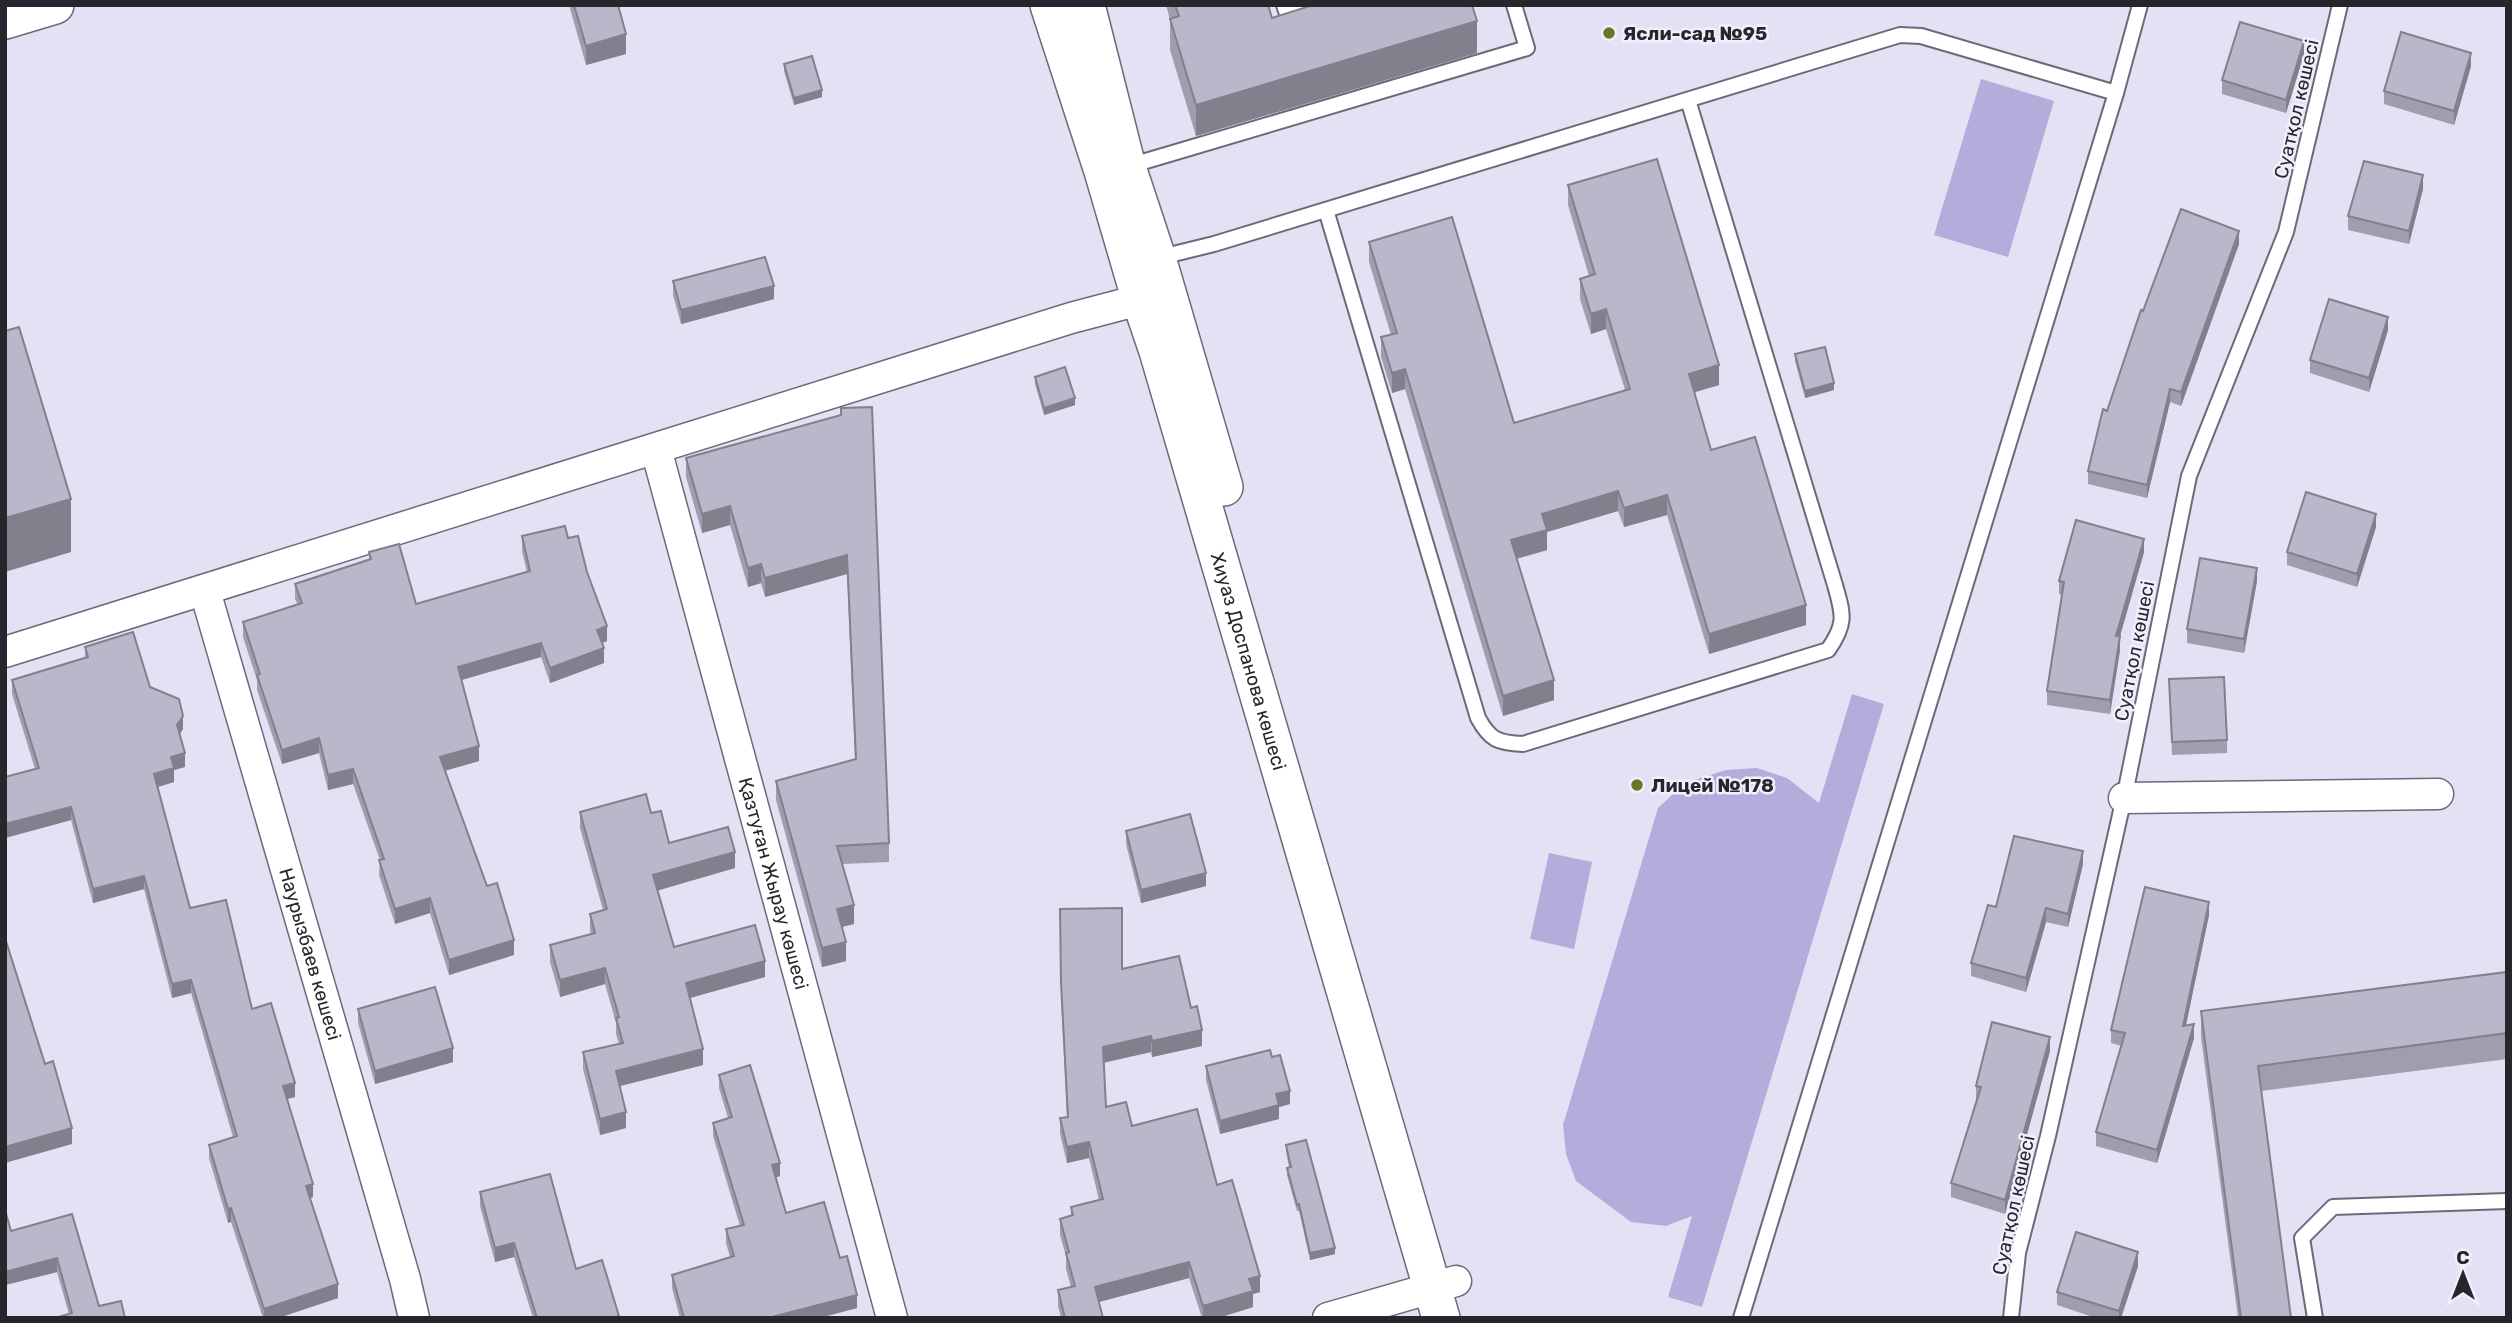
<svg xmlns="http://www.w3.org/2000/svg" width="2512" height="1323" viewBox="0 0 2512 1323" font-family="Rubik,sans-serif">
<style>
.green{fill:#b4acdb}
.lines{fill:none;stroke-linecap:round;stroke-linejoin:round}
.service-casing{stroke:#6b697a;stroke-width:18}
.minor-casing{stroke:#6b697a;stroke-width:33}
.tertiary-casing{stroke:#6b697a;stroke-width:40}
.service{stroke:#fff;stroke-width:14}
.minor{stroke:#fff;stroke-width:30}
.tertiary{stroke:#fff;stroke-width:37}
.wall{fill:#a09dae}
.shaded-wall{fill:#82808d}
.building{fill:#bab7ca;stroke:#82808d;stroke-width:2}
.poi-dot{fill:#657827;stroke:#f1effc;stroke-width:2.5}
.labels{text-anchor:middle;stroke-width:5;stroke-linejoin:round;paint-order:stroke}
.poi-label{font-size:19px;font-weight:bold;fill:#27262d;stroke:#f1effc;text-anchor:start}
.street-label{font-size:19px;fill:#27262d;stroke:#f1effc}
</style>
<rect width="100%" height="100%" fill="#e4e1f5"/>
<!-- green -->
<g class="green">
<path d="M1981 79 2054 101 2008 257 1934 235Z"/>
<path d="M1852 694 1884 704 1702 1307 1668 1297 1692 1216 1666 1226 1631 1222 1576 1181 1566 1154 1563 1125 1658 808 1685 783 1726 770 1757 768 1787 778 1819 803Z"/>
<path d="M1549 853 1592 862 1574 949 1530 939Z"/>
</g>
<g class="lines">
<defs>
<g id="service">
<path d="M1284 5 1286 11 1322 10 1339 5"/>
<path d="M1129 166 1527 48 1514 5"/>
<path d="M1326 210 1478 718C1490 740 1498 743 1523 744L1828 650C1847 623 1843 614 1835 585L1688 100"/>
<path d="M1157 258 1214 244 1900 35 1921 36 2116 93"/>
<path d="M1741 1318 2116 93 2140 5"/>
<path d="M2011 1318 2018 1253 2048 1136 2127 784 2189 476 2286 232 2340 5"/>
<path d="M2315 1318 2302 1238 2333 1207 2507 1201"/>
</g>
<g id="minor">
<path id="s1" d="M656 449 892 1318"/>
<path id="s2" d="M205 591 405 1279 414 1318"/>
<path d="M5 652 1071 318 1162 294"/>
<path d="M2124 798 2438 794"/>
<path d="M1328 1318 1456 1281"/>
</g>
<g id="tertiary">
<path id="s3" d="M1049 5 1103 171 1141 301 1158 351 1441 1318"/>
<path d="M1086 5 1127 167 1157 258 1224 487"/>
<path d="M5 20 55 5"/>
</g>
</defs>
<!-- service casing -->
<use href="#service" class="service-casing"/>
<!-- minor casing -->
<use href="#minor" class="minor-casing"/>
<!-- tertiary casing -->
<use href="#tertiary" class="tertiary-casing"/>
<!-- service -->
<use href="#service" class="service"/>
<!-- minor -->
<use href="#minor" class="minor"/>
<!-- tertiary -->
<use href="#tertiary" class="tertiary"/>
</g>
<!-- wall -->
<g class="wall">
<path d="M569 5H618L626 54 586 65Z"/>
<path d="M1166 5H1268L1272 18 1477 53 1196 136 1170 50V20Z"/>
<path d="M2304 54 2286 113 2222 94V80Z"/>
<path d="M784 64 822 97 794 105 784 71Z"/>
<path d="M2471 66 2454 125 2384 104V91Z"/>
<path d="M1568 185 1719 385 1694 392 1711 450 1806 625 1709 654 1667 515 1624 527 1618 511 1547 532V550L1517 559 1554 700 1503 716 1405 389 1392 393 1381 357V337L1391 335 1369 262V242L1514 423 1625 390 1606 329 1591 334 1580 299V279L1589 276 1568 205Z"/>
<path d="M2423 189 2409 244 2348 230V216Z"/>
<path d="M2239 244 2181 406 2170 402 2147 498 2088 484V471L2107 411 2143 311Z"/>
<path d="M673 281 774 299 681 324 673 295Z"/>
<path d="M2388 330 2369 392 2310 373V360Z"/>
<path d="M1795 354 1834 390 1805 398 1795 361Z"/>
<path d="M1035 377 1075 405 1044 415 1035 384Z"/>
<path d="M841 415 889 843V862L842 864 854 924 842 927 846 961 822 967 776 800V781L855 759 847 574 765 597 761 583 748 587 730 525 702 533 686 477V458Z"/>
<path d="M2376 527 2357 587 2287 565V552Z"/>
<path d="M522 536 568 538 587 572 607 641 602 643 604 663 550 683 541 657 461 680 479 761 445 771 487 886 514 955 449 975 430 913 395 924 379 875 380 860 353 784 328 790 319 753 282 764 257 690V680L243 637V622L298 605 295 599V584L369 560V552L416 604 527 572 522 551Z"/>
<path d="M2144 552 2120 636V650L2110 714 2047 705V691L2062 595 2059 594V581Z"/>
<path d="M2257 581 2244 653 2187 643V629Z"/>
<path d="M85 647 150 687 183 729 180 734 185 767 174 770V782L158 787 190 908 252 1009 295 1097 287 1099 313 1197 310 1198 338 1298 278 1318H263L231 1222 228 1223 209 1158V1145L233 1137 191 993 172 998 144 889 93 903 71 820 5 838V777L35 769 12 694V680L85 658Z"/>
<path d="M2169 679 2227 740V753L2172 755Z"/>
<path d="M580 812 651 813 669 843 735 868 657 890 674 947 765 977 690 998 703 1065 620 1086 626 1128 600 1135 583 1069V1052L619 1044 616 1034V1023L605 984 560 997 550 962V945L591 934 590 930V914L603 910 580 828Z"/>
<path d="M1126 831 1206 886 1141 903 1126 844Z"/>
<path d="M2083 864 2068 927 2046 922 2026 992 1971 976V963L1996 907Z"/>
<path d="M1060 909 1122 969 1191 1008 1202 1046 1152 1057 1151 1052 1104 1062 1106 1107 1217 1185 1260 1292 1253 1294V1307L1218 1318H1202L1189 1278 1099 1302 1103 1318H1061L1058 1306V1290L1071 1287 1066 1269V1256L1060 1235V1219L1071 1216V1207L1099 1200 1089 1158 1067 1163 1060 1134V1118L1067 1117 1061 998Z"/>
<path d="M2209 915 2186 1025 2194 1038 2157 1163 2096 1146V1132L2122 1046 2111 1043V1030Z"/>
<path d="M2507 972V1059L2261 1091 2291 1318H2238L2201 1037V1011Z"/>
<path d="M358 1009 453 1062 375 1084 358 1023Z"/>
<path d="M2050 1051 2005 1214 1951 1197V1183L1976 1100V1086Z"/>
<path d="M1272 1057 1290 1104 1279 1107V1119L1220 1134 1206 1080V1066Z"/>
<path d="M719 1075 780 1176 775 1177 786 1213 840 1258 857 1308 819 1318H680L672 1288V1275L730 1257 726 1243V1229L740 1226 713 1136V1123L728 1118 719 1088Z"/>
<path d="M1286 1145 1335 1254 1310 1260 1299 1211H1297L1287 1175V1168L1289 1167 1286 1152Z"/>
<path d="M480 1192 576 1269 619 1318H533L514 1257 495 1262 480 1206Z"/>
<path d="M5 1210 11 1231 72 1214 99 1306 69 1314 57 1272 5 1285Z"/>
<path d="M2138 1266 2121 1318H2096L2057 1305V1292Z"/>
</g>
<!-- shaded-wall -->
<g class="shaded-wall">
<path d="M1477 21V53L1196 136V105Z"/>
<path d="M626 34V54L586 65V46Z"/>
<path d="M2304 41V54L2286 113V100Z"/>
<path d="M2471 53V66L2454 125V111Z"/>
<path d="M822 90V97L794 105V98Z"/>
<path d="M2423 175V189L2409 244V231Z"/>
<path d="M2239 231V244L2181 406V392Z"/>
<path d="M774 286V299L681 324V310Z"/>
<path d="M1606 309V329L1591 334V314Z"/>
<path d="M2388 317V330L2369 392V378Z"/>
<path d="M1719 365V385L1689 394V374Z"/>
<path d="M1405 369V389L1392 393V373Z"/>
<path d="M1834 383V390L1805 398V391Z"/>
<path d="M2170 389V402L2147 498V485Z"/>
<path d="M1075 398V405L1044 415V408Z"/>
<path d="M1618 491V511L1547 532V550L1511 560V540L1542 514Z"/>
<path d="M1667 495V515L1624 527V508Z"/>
<path d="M71 499V552L5 572V518Z"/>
<path d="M730 506V525L702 533V514Z"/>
<path d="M2376 514V527L2357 587V574Z"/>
<path d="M2144 539V552L2120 636V650L2110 714V700L2116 636Z"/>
<path d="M847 555V574L765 597V578Z"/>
<path d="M761 564V583L748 587V568Z"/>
<path d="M2257 568V581L2244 653V639Z"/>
<path d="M1806 605V625L1709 654V634Z"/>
<path d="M607 626V641L597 645V630Z"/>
<path d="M541 643V657L458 681V667Z"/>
<path d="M604 648V663L550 683V668Z"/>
<path d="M1554 680V700L1503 716V696Z"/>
<path d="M183 716V729L177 739V725Z"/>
<path d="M319 738V753L282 764V750Z"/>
<path d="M479 746V761L440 772V757Z"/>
<path d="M185 753V767L174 770V782L154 788V774L171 757Z"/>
<path d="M353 769V784L328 790V775Z"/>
<path d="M71 807V820L5 838V824Z"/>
<path d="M2083 851V864L2068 927V914Z"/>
<path d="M735 852V868L653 892V875Z"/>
<path d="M1206 873V886L1141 903V890Z"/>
<path d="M144 876V889L93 903V889Z"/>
<path d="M430 898V913L395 924V909Z"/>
<path d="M2209 902V915L2183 1039V1026Z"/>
<path d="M854 905V924L837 928V909Z"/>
<path d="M2046 908V922L2026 992V978Z"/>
<path d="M514 940V955L449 975V960Z"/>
<path d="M846 942V961L822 967V948Z"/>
<path d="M765 961V977L686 999V983Z"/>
<path d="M605 968V984L560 997V980Z"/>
<path d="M191 980V993L172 998V984Z"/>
<path d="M2194 1024V1038L2157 1163V1150Z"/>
<path d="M1202 1030V1046L1152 1057V1041Z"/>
<path d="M1151 1036V1052L1103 1063V1047Z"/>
<path d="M2050 1037V1051L2005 1214V1200Z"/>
<path d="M453 1048V1062L375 1084V1071Z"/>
<path d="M703 1049V1065L616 1087V1071Z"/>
<path d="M295 1083V1097L283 1100V1086Z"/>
<path d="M1290 1091V1104L1279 1107V1119L1220 1134V1121L1276 1094Z"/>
<path d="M626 1112V1128L600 1135V1119Z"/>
<path d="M72 1128V1144L5 1163V1147Z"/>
<path d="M1089 1142V1158L1067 1163V1147Z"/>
<path d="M780 1163V1176L772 1179V1165Z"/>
<path d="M313 1184V1197L306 1200V1186Z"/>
<path d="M231 1208V1222L228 1223V1209Z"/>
<path d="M514 1243V1257L495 1262V1248Z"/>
<path d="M1335 1248V1254L1310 1260V1253Z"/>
<path d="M2138 1252V1266L2121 1318H2119V1311Z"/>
<path d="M57 1258V1272L5 1285V1272Z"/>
<path d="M1189 1262V1278L1095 1303V1287Z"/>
<path d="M1260 1276V1292L1253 1294V1307L1218 1318H1203V1306L1249 1279Z"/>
<path d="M338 1284V1298L278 1318H264V1309Z"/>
<path d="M857 1295V1308L819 1318H768Z"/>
</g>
<!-- building -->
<g class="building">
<path d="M574 5H618L626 34 586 46Z"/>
<path d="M1175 5H1268L1272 18 1313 5H1472L1477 21 1196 105 1170 19 1179 16Z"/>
<path d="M2240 22 2304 41 2286 100 2222 80Z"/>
<path d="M2401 32 2471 53 2454 111 2384 91Z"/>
<path d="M812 56 822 90 794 98 784 64Z"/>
<path d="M1657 159 1719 365 1689 374 1711 450 1755 437 1806 605 1709 634 1667 495 1624 508 1618 491 1542 514 1547 530 1511 540 1554 680 1503 696 1405 369 1392 373 1381 337 1397 333 1369 242 1452 217 1514 423 1630 389 1606 309 1591 314 1580 279 1595 274 1568 185Z"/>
<path d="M2364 161 2423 175 2409 231 2348 216Z"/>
<path d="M2181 209 2239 231 2181 392 2170 389 2147 485 2088 471 2103 409 2107 411 2141 310 2143 311Z"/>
<path d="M765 257 774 286 681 310 673 281Z"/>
<path d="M2329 299 2388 317 2369 378 2310 360Z"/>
<path d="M19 327 71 499 5 518V331Z"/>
<path d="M1825 347 1834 383 1805 391 1795 354Z"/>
<path d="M1065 367 1075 398 1044 408 1035 377Z"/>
<path d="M872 407 889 843 837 846 854 905 837 909 846 942 822 948 776 781 856 759 847 555 765 578 761 564 748 568 730 506 702 514 686 458 841 415V408Z"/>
<path d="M2306 492 2376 514 2357 574 2287 552Z"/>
<path d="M2076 520 2144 539 2116 636H2120L2110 700 2047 691 2064 582 2059 581Z"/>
<path d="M565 526 568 538 578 536 587 572 607 626 597 630 604 648 550 668 541 643 458 667 479 746 440 757 487 886 497 883 514 940 449 960 430 898 395 909 379 860 384 859 353 769 328 775 319 738 282 750 257 675 260 674 243 622 302 603 295 584 371 559 369 552 399 544 416 604 530 571 522 536Z"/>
<path d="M2200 558 2257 568 2244 639 2187 629Z"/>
<path d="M133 632 150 687 179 699 183 716 177 725 185 753 171 757 174 768 154 774 190 908 226 900 252 1009 271 1003 295 1083 283 1086 313 1184 306 1186 338 1284 264 1309 231 1208 228 1209 209 1145 237 1136 191 980 172 984 144 876 93 889 71 807 5 824V777L39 768 12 680 88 657 85 647Z"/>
<path d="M2224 677 2227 740 2172 742 2169 679Z"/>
<path d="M646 794 651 813 661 811 669 843 728 827 735 852 653 875 674 947 755 925 765 961 686 983 703 1049 616 1071 626 1112 600 1119 583 1052 623 1043 616 1018 619 1017 605 968 560 980 550 945 595 933 590 914 607 909 580 812Z"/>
<path d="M1190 814 1206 873 1141 890 1126 831Z"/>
<path d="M2014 836 2083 851 2068 914 2046 908 2026 978 1971 963 1988 905 1996 907Z"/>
<path d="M2145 887 2209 902 2183 1026 2194 1024 2157 1150 2096 1132 2125 1033 2111 1030Z"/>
<path d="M1122 908V969L1179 956 1191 1008 1197 1006 1202 1030 1152 1041 1151 1036 1103 1047 1106 1107 1126 1102 1132 1126 1197 1109 1217 1185 1232 1180 1260 1276 1249 1279 1253 1291 1203 1306 1189 1262 1095 1287 1103 1318H1065L1058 1290 1075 1286 1066 1253 1069 1252 1060 1219 1073 1215 1071 1207 1103 1199 1089 1142 1067 1147 1060 1118 1068 1117 1061 982 1060 909Z"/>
<path d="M5 938 45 1064 53 1061 72 1128 5 1147Z"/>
<path d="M2507 972V1033L2258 1066 2291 1318H2241L2201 1011Z"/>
<path d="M435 987 453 1048 375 1071 358 1009Z"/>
<path d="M1992 1022 2050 1037 2005 1200 1951 1183 1981 1087 1976 1086Z"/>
<path d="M1270 1050 1272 1057 1280 1055 1290 1091 1276 1094 1279 1105 1220 1121 1206 1066Z"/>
<path d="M750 1065 780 1163 772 1165 786 1213 824 1202 840 1258 847 1256 857 1295 768 1318H684L672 1275 734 1256 726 1229 744 1225 713 1123 732 1117 719 1075Z"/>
<path d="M1306 1140 1335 1248 1310 1253 1299 1204 1297 1205 1287 1168 1291 1167 1286 1145Z"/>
<path d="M550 1174 576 1269 602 1260 619 1316 613 1318H537L514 1243 495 1248 480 1192Z"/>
<path d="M5 1210 11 1231 72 1214 99 1306 121 1301 125 1318H55L72 1313 57 1258 5 1272Z"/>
<path d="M2076 1232 2138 1252 2119 1311 2057 1292Z"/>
</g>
<!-- markers -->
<g class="poi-dot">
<circle cx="1609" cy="33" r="7"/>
<circle cx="1637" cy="785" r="7"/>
</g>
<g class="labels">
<!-- poi labels -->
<g class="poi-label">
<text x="1623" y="40">Ясли-сад №95</text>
<text x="1651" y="792">Лицей №178</text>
</g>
<!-- street labels -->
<g class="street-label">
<text transform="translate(2296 109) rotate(-77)" y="7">Суатқол көшесі</text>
<text transform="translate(2134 651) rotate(-79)" y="7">Суатқол көшесі</text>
<text dy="7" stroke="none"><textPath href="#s3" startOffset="686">Хиуаз Доспанова көшесі</textPath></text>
<text dy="7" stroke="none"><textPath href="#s1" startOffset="450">Қазтуған Жырау көшесі</textPath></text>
<text dy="7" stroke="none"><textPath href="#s2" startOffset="378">Наурызбаев көшесі</textPath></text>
<text transform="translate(2013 1205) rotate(-78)" y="7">Суатқол көшесі</text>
</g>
</g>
<!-- border -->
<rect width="2512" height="1323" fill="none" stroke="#27262d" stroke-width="14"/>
<!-- north arrow -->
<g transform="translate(2463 1274)" stroke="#f1effc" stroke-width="5" paint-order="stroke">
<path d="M0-5L12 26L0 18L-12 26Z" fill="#27262d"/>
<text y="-10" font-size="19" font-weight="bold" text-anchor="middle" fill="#27262d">С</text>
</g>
</svg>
